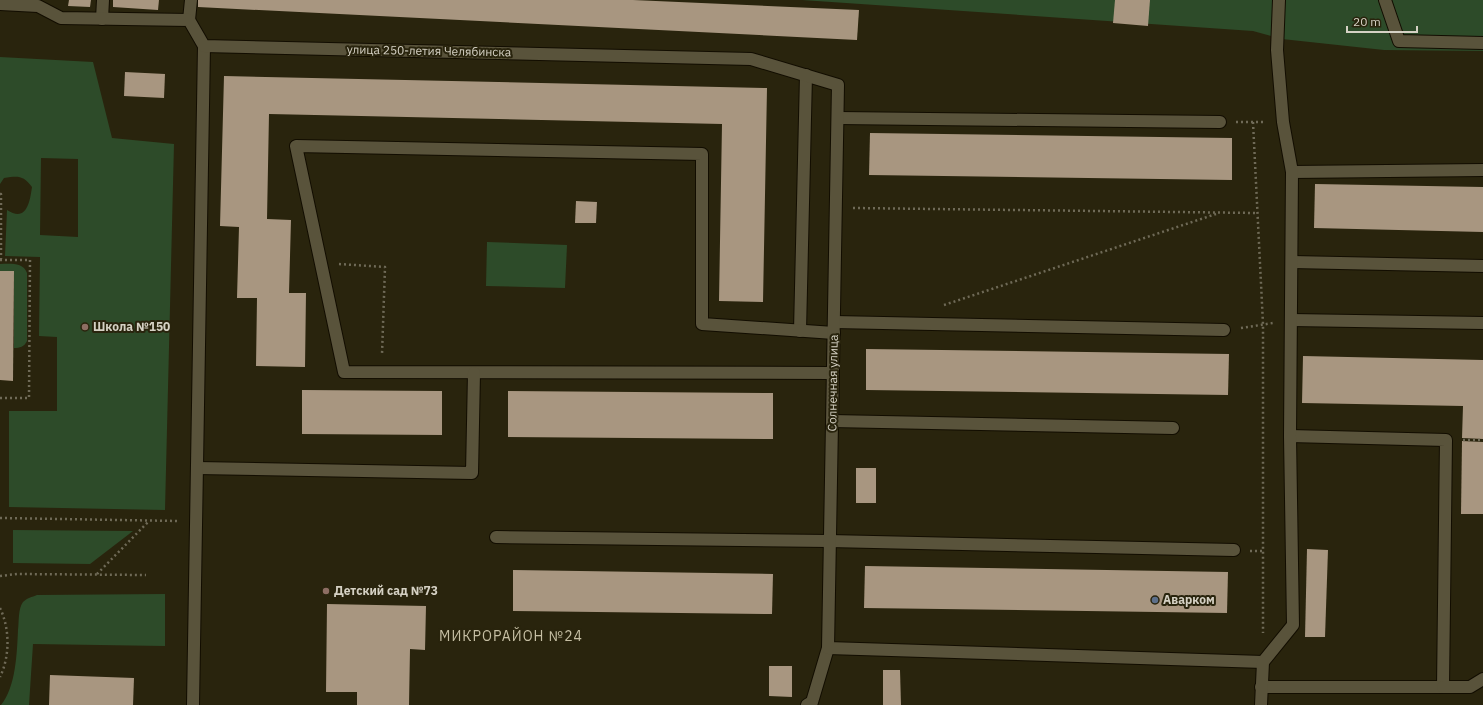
<svg xmlns="http://www.w3.org/2000/svg" width="1483" height="705" viewBox="0 0 1483 705" font-family="'IBM Plex Sans',sans-serif">
<style>
.green{fill:#2d4b29;fill-rule:evenodd}
.building{fill:#a89680}
.lines{fill:none;stroke-linecap:round;stroke-linejoin:round}
.lane-casing{stroke:#120d00;stroke-width:14}
.street-casing{stroke:#120d00;stroke-width:14}
.path{stroke:#6f6a57;stroke-width:2.5;stroke-dasharray:2 3;stroke-linecap:butt}
.lane{stroke:#59533b;stroke-width:12}
.street{stroke:#59533b;stroke-width:12}
.education-dot{fill:#8d6e63;stroke:#29240d;stroke-width:1.5}
.service-dot{fill:#5c6f8a;stroke:#29240d;stroke-width:1.5}
.labels{text-anchor:middle;stroke-width:4;stroke-linejoin:round;paint-order:stroke}
.street-label{font-size:12px;fill:#d5d1c4;stroke:#29240d}
.poi-label{font-size:12px;font-weight:bold;fill:#d5d1c4;stroke:#29240d;text-anchor:start}
.quarter-label{font-size:14px;letter-spacing:1px;fill:#c6bfa4;stroke:#29240d}
</style>
<rect width="100%" height="100%" fill="#29240d"/>
<!-- green -->
<g class="green">
<path d="M802 0H1483V51L1384 50 1282 39 1253 31Z"/>
<path d="M0 57 93 62 112 138 174 144 165 510 9 507V411H57V337L39 336 40 257 5 256 7 210C27 223 30 201 32 187 23 175 18 176 4 178L0 184ZM41 158 78 159V237L40 235Z"/>
<path d="M487 242 567 245 565 288 486 286Z"/>
<path d="M0 264C10 264 23 262 27 273V341C24 347 20 348 14 348V272L0 271Z"/>
<path d="M13 530 133 531 90 564 13 563Z"/>
<path d="M165 594V646L33 644 29 705H1C16 687 17 652 18 630 19 621 18 609 23 602 27 598 32 597 37 595Z"/>
</g>
<!-- building -->
<g class="building">
<path d="M69 0H91L90 7 68 6Z"/>
<path d="M113 0H159L158 10 113 7Z"/>
<path d="M198 0H633L859 10 857 40 198 7Z"/>
<path d="M1115 0H1150L1148 26 1113 23Z"/>
<path d="M125 72 165 74 164 98 124 96Z"/>
<path d="M224 76 767 88 763 302 719 301 722 124 269 114 267 219 291 220 289 293H306L305 367 256 366 257 298H237L239 227 220 226Z"/>
<path d="M870 133 1232 138V180L869 175Z"/>
<path d="M1315 184 1483 187V232L1314 228Z"/>
<path d="M576 201 597 202 596 223H575Z"/>
<path d="M0 271H14L13 381 0 380Z"/>
<path d="M866 349 1229 354 1228 395 866 390Z"/>
<path d="M1303 356 1483 360V439L1462 438 1463 406 1302 403Z"/>
<path d="M302 390 442 391V435L302 434Z"/>
<path d="M508 391 773 393V439L508 437Z"/>
<path d="M1462 441 1483 442V514H1461Z"/>
<rect x="856" y="468" width="20" height="35"/>
<path d="M1307 549 1328 550 1325 637H1305Z"/>
<path d="M865 566 1228 572 1227 613 864 608Z"/>
<path d="M513 570 773 574 772 614 513 611Z"/>
<path d="M327 604 426 606 425 650 410 649 409 705H357V692H326Z"/>
<path d="M769 666H792V697L769 696Z"/>
<path d="M883 670H900L901 705H883Z"/>
<path d="M50 675 134 678 133 705H49Z"/>
</g>
<g class="lines">
<defs>
<g id="lane">
<path d="M1385 0 1399 41 1483 43"/>
<path d="M102 19 103 0"/>
<path d="M189 20 191 0"/>
<path d="M838 118 1220 122"/>
<path d="M1292 172 1483 170"/>
<path d="M1292 262 1483 266"/>
<path d="M1291 320 1483 323"/>
<path d="M834 322 1224 330"/>
<path d="M800 331 806 75"/>
<path d="M832 373 344 372 296 146 702 154V324L834 333"/>
<path d="M832 421 1173 428"/>
<path d="M197 468 472 473 474 373"/>
<path d="M496 537 829 541 1234 550"/>
<path d="M1261 687H1443L1446 440 1290 436"/>
<path d="M1443 687H1470L1483 679"/>
<path d="M193 705 204 46"/>
<path d="M807 705 812 702 828 648"/>
</g>
<g id="street">
<path d="M0 4 38 6 61 18 189 20 204 46 751 59 838 85 828 648 1263 662"/>
<path d="M1261 705 1263 662 1293 625 1290 436 1292 172 1283 122 1277 50 1279 0"/>
</g>
</defs>
<!-- lane casing -->
<use href="#lane" class="lane-casing"/>
<!-- street casing -->
<use href="#street" class="street-casing"/>
<!-- path -->
<g class="path">
<path d="M1236 122H1265"/>
<path d="M1253 122 1263 324V633"/>
<path d="M0 194H1V259"/>
<path d="M853 208 1258 213"/>
<path d="M0 260H30L29 398H0"/>
<path d="M339 264 385 267 382 354"/>
<path d="M944 305 1216 214"/>
<path d="M1241 328 1273 323"/>
<path d="M1463 440H1483"/>
<path d="M0 518 179 521"/>
<path d="M1250 551H1263"/>
<path d="M97 574 149 521"/>
<path d="M0 576 17 574 146 575"/>
<path d="M0 608C10 629 10 656 0 677"/>
</g>
<!-- lane -->
<use href="#lane" class="lane"/>
<!-- street -->
<use href="#street" class="street"/>
</g>
<!-- markers -->
<g class="education-dot">
<circle cx="85" cy="327" r="4"/>
<circle cx="326" cy="591" r="4"/>
</g>
<circle class="service-dot" cx="1155" cy="600" r="4"/>
<g class="labels">
<!-- street labels -->
<g class="street-label">
<text transform="translate(429 51) rotate(1)" y="4">улица 250-летия Челябинска</text>
<text transform="translate(833 383) rotate(-89)" y="4">Солнечная улица</text>
</g>
<!-- poi labels -->
<g class="poi-label">
<text x="93" y="331">Школа №150</text>
<text x="334" y="595">Детский сад №73</text>
<text x="1163" y="604">Аварком</text>
</g>
<!-- quarter labels -->
<g class="quarter-label">
<text x="511" y="641">МИКРОРАЙОН №24</text>
</g>
</g>
<!-- scale -->
<path d="M1347 26v6h70v-6" fill="none" stroke="#d5d1c4" stroke-width="2"/>
<text x="1353" y="26" font-size="12" fill="#d5d1c4" stroke="#29240d" stroke-width="3" paint-order="stroke">20 m</text>
</svg>
